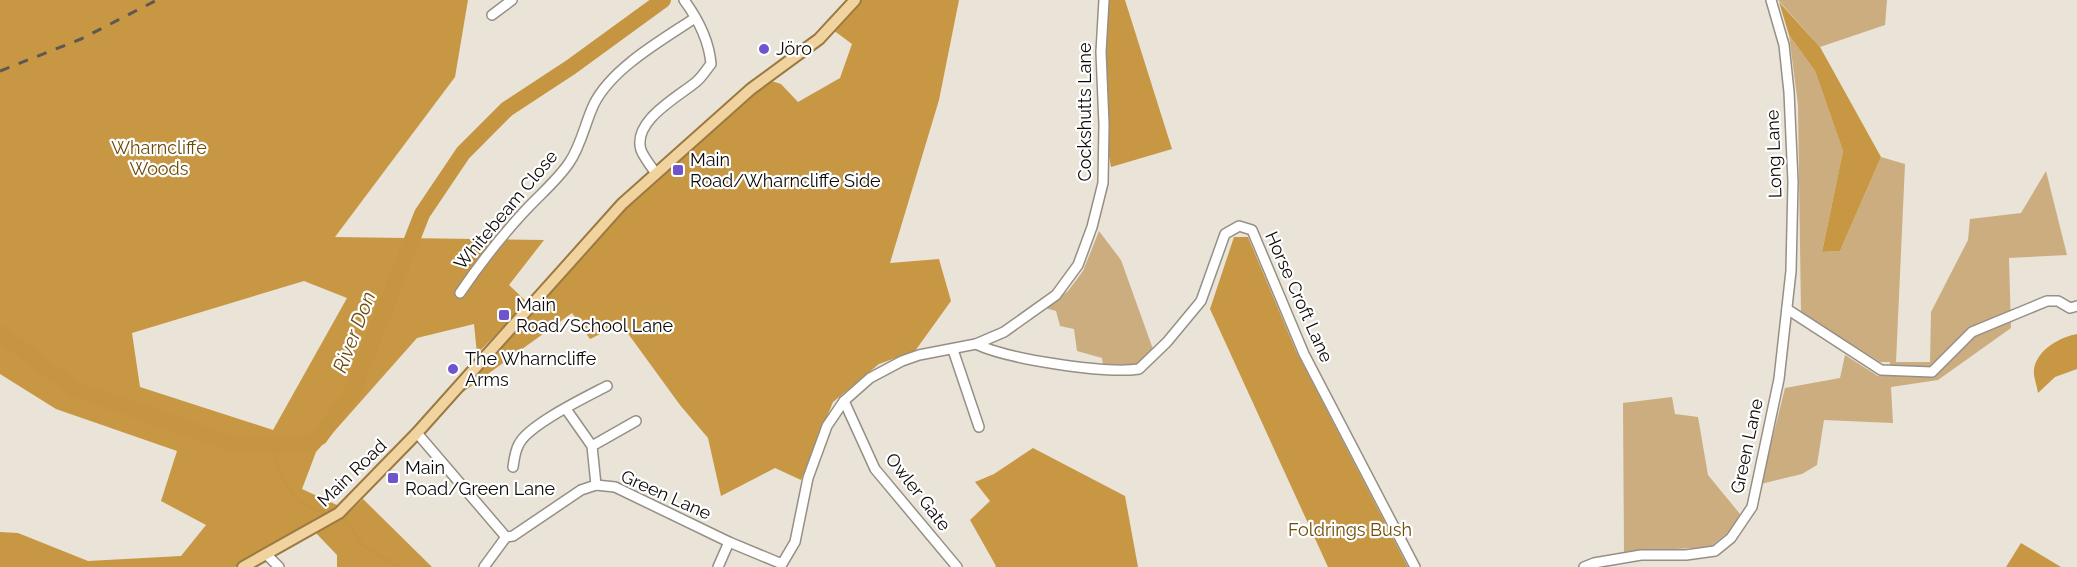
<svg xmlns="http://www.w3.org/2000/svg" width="2077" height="567" viewBox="0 0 2077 567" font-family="Raleway,sans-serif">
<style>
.green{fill:#cbad7f}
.forest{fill:#c79743;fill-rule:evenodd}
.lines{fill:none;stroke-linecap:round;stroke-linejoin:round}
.stream{stroke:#c69541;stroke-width:3}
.river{stroke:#c69541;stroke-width:16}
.minor-casing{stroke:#968f85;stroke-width:12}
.major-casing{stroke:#9b7a41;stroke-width:14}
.minor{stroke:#fff;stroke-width:9}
.major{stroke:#f1d3a0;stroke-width:10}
.rail{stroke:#5c5852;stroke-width:3;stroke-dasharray:10 10;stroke-linecap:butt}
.poi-dot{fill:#6e55ce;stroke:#fff;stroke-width:2}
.labels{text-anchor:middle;stroke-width:4.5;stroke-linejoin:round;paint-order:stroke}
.poi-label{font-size:18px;fill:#0d0b08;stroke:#fff;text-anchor:start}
.street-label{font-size:18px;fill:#0d0b08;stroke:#fff}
.park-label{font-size:18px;fill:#6d4c09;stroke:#fff}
.water-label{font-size:20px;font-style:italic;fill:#6e4d0c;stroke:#fff}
</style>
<rect width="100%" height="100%" fill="#eae3d8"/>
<!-- green -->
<g class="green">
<path d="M1778 0H1887L1885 25 1820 47Z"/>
<path d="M1789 35 1815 71 1843 151 1822 252 1840 251 1881 157 1905 164 1896 362H1930L1931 312 1968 240 1970 219 2021 213 2046 171 2067 255 2009 258 2011 328 1938 380 1891 387 1893 423 1824 420 1817 465 1802 474 1761 484 1785 388 1840 378 1845 355 1878 376 1890 374V362H1880L1801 313 1798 105Z"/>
<path d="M1099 231 1121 260 1154 352 1138 365 1103 364 1102 358 1077 351 1074 329 1060 326 1056 311 1045 308 1068 291 1083 271Z"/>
<path d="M1672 397 1675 414 1698 417 1708 475 1740 514 1730 531 1710 547 1624 552 1623 403Z"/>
</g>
<!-- forest -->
<g class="forest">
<path d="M0 0H468L455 77 335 237 544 240 509 285 527 302 477 354 474 324 417 338 316 452 302 489 339 506 235 567H0V532L18 533 88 561 181 556 206 525 161 501 177 451 56 409 0 374ZM304 281 347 298 273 430 140 387 132 333Z"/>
<path d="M861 0H959L939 100 890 263 939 259 951 301 915 351 879 364 833 402 801 480 775 468 721 496 708 438 680 405 621 324 590 339 572 313 456 397 627 207 768 80 781 84 798 102 840 78 852 44 833 30Z"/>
<path d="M1108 0H1125L1172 149 1111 167C1100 114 1104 54 1108 0Z"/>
<path d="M1779 2 1820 47 1881 157 1840 251 1822 252 1843 151 1815 71 1789 35Z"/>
<path d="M1234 237H1248L1296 351 1408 567H1328L1210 309Z"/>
<path d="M2077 334V369L2055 377 2038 393C2037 386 2033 376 2034 369 2037 350 2060 337 2077 334Z"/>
<path d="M1033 448 1125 496 1138 567H995L996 566 970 520 990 501 975 482 994 474Z"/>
<path d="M363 499 432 567H337V555L315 532 347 514Z"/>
<path d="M2021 543 2061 567H2006Z"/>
</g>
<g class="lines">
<!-- stream -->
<g class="stream">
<path d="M270 444 281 476 299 502 329 515"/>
<path d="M335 518 348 523 364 546 398 567"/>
</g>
<!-- river -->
<path class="river" d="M0 333 74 389 233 444 304 445 320 437 353 391 422 214 463 153 507 109 571 67 663 0"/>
<defs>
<g id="minor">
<path d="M492 15 512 0"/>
<path d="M656 174C652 167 644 158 641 150 632 121 678 97 696 82 702 77 706 70 711 64 709 40 698 19 684 0"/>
<path d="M460 293C479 265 500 238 522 214 538 196 556 182 569 163 581 146 585 123 594 104 612 68 662 40 695 18"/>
<path d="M1787 309 1881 370 1932 372 1972 332 2047 301H2058L2070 308 2077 306"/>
<path d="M976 344C1007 359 1105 374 1139 369L1167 342 1201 301 1225 234 1239 226 1252 230 1304 354 1415 567"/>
<path d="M953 350 979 427"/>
<path d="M844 401 875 469 957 567"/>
<path d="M566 409 592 446 596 485"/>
<path d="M417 433 506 537 513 536 581 490 596 485 615 487 729 542 782 564 795 542 808 478 827 426 844 401 870 378 902 361 919 355 976 344 1004 332 1056 295 1078 265 1092 227 1103 183 1104 125 1101 52 1104 0"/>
<path d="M592 446 636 421"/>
<path d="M513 467C514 460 515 451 519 444 528 425 586 397 607 386"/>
<path d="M267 555 279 567"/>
<path d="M484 567 506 537"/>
<path d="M718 567 729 542"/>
<path d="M1584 567 1594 563 1641 555H1686L1715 551 1731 538 1752 507 1779 379 1791 271 1793 182 1789 92 1784 45 1771 0"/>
</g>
<path id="major" d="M243 567 339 513 417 433 622 204 751 89 819 39 855 0"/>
</defs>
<!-- minor casing -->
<use href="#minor" class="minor-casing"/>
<!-- major casing -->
<use href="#major" class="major-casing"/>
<!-- minor -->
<use href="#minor" class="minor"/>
<!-- major -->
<use href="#major" class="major"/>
<!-- rail -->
<path class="rail" d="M0 71 81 39 157 0"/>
</g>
<!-- markers -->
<g class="poi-dot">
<circle cx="764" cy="49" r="6"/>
<rect x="672" y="164" width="12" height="12" rx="3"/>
<rect x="498" y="309" width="12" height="12" rx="3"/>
<circle cx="453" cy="369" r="6"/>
<rect x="387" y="472" width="12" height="12" rx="3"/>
</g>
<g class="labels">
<!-- poi labels -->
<g class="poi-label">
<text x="776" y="55">Jöro</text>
<text x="690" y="166">Main<tspan x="690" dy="21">Road/Wharncliffe Side</tspan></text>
<text x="516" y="311">Main<tspan x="516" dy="21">Road/School Lane</tspan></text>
<text x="465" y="365">The Wharncliffe<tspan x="465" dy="21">Arms</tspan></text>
<text x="405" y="474">Main<tspan x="405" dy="21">Road/Green Lane</tspan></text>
</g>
<!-- street labels -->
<g class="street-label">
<text transform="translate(1085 112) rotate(-90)" y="6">Cockshutts Lane</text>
<text transform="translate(1774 154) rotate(-92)" y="6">Long Lane</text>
<text transform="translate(506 210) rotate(-50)" y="6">Whitebeam Close</text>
<text transform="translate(1299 297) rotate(66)" y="6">Horse Croft Lane</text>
<text transform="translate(1747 446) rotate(-78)" y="6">Green Lane</text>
<text transform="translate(352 473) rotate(-44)" y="6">Main Road</text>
<text transform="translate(918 492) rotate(52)" y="6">Owler Gate</text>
<text transform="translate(666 495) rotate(24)" y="6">Green Lane</text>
</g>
<!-- park labels -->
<g class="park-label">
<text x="159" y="154">Wharncliffe<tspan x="159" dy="21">Woods</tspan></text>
<text x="1350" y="536">Foldrings Bush</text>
</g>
<!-- water labels -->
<g class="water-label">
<text transform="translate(354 332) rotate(-69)" y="7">River Don</text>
</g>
</g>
</svg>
